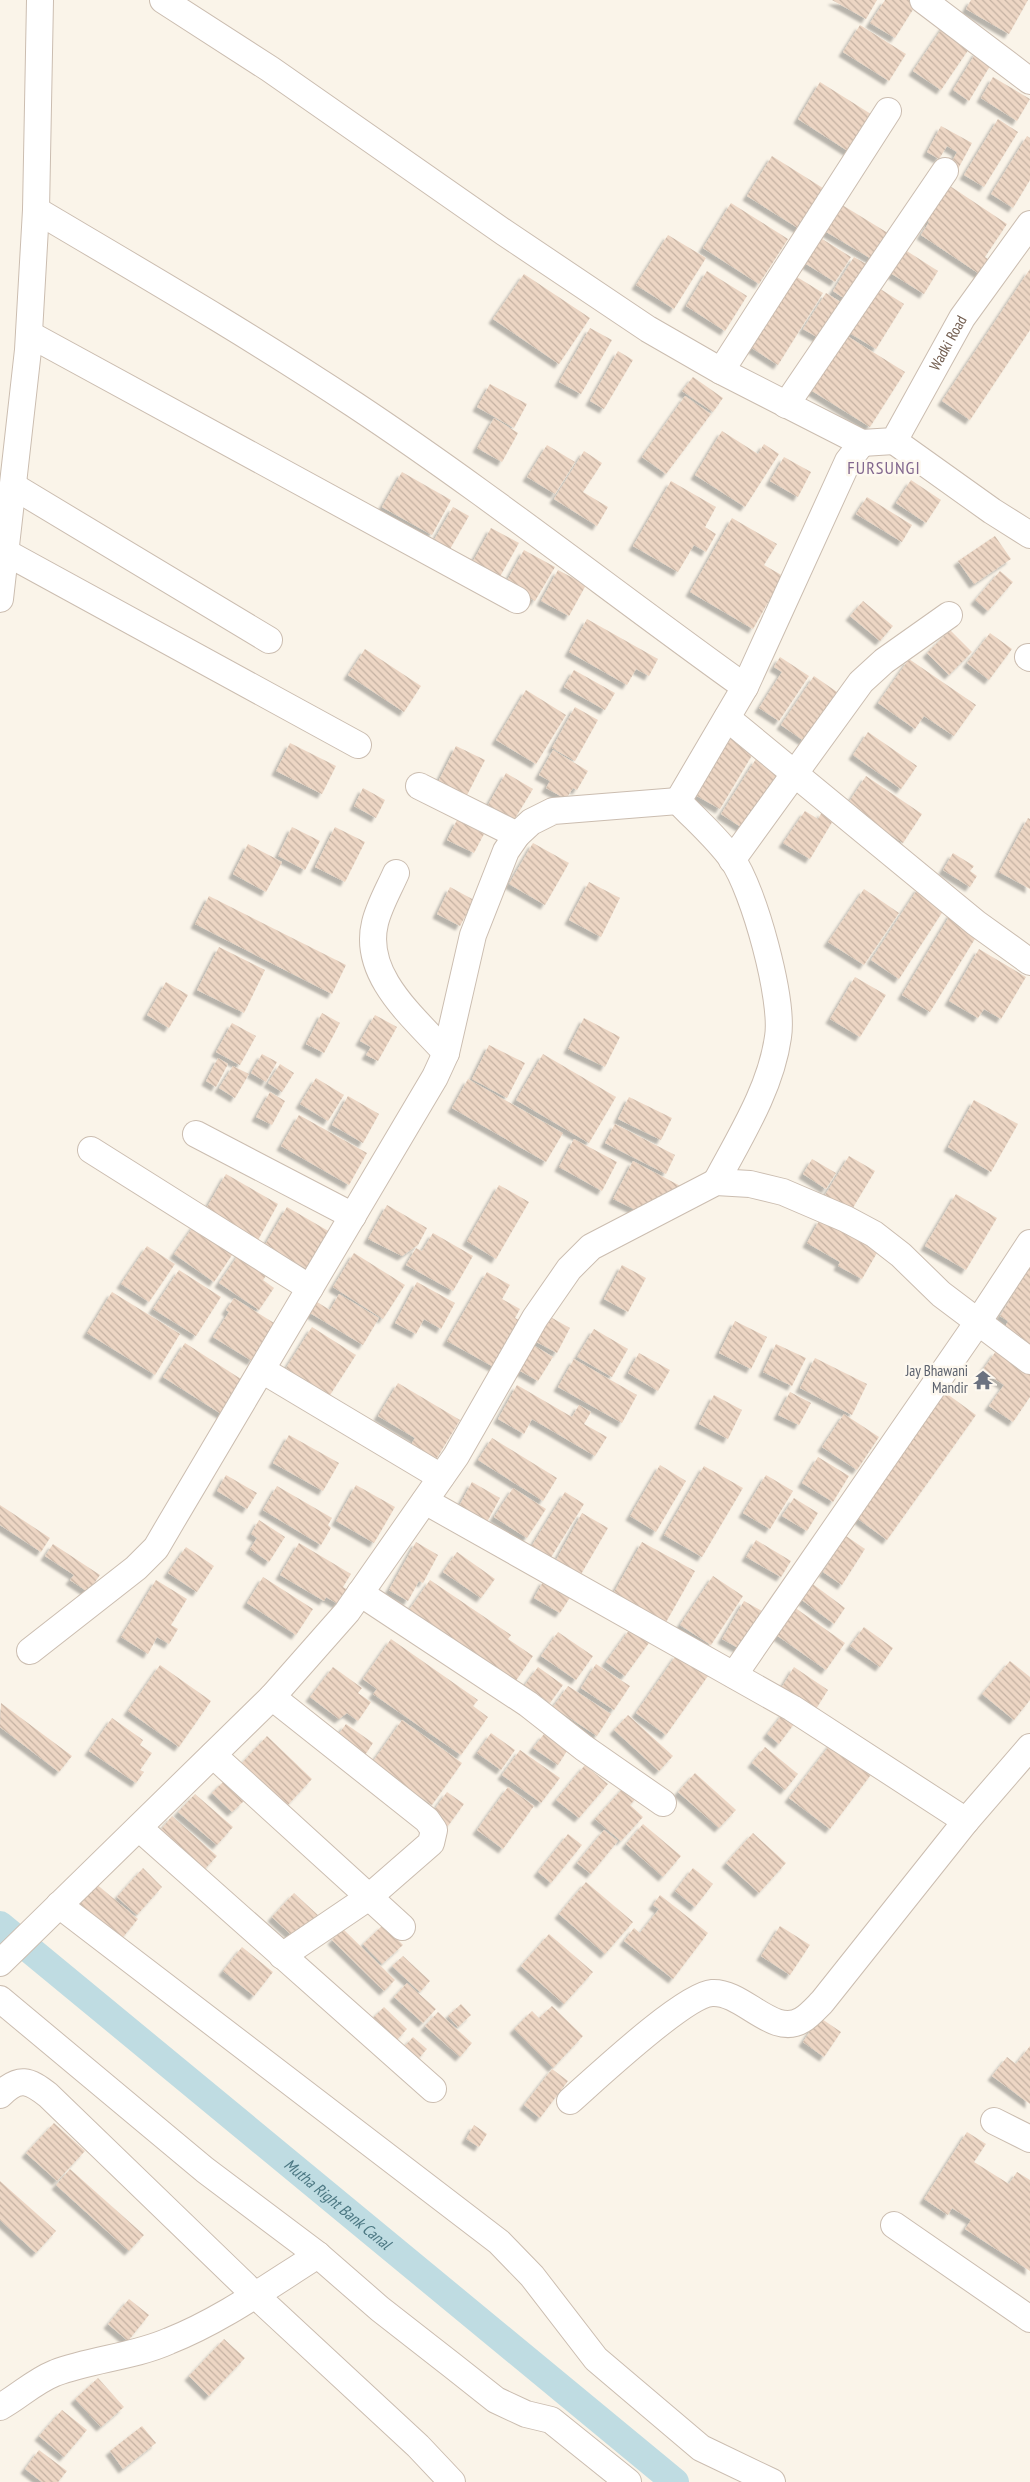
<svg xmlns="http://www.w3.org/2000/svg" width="1030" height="2482" viewBox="0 0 1030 2482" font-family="'PT Sans Narrow',sans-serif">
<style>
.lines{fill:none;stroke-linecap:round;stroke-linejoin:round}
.canal{stroke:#bfdce2;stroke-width:28}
.building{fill:url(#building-back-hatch);filter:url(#shadow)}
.minor-casing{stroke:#cbbdb0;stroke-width:28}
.minor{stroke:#fff;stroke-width:26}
.labels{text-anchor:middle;stroke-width:5;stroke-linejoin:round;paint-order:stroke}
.street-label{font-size:15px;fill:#725d4f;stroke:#fdf8ef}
.worship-label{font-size:15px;fill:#5b616d;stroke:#fdf8ef;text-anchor:end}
.water-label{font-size:16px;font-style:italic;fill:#4c7883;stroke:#fdf8ef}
.quarter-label{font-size:18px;letter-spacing:1px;fill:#82678e;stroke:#fdf8ef}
</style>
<defs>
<pattern id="building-back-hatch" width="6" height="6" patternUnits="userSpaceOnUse" patternTransform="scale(1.25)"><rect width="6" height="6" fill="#edd6c4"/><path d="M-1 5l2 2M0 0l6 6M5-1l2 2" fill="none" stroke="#c4b1a2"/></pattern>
<filter id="shadow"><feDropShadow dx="-4.5" dy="4.5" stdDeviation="1" flood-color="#0004"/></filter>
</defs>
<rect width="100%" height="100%" fill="#faf4e9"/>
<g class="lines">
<!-- canal -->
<path class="canal" id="s1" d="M0 1925 675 2482"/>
</g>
<!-- building -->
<g class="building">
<path d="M832 0H877L866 19Z"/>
<path d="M885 0H919L895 38 870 23Z"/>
<path d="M971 0H1028L1009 34 966 9Z"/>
<path d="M945 24 973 43 941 90 913 71Z"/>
<path d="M860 25 906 54 889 81 843 52Z"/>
<path d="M977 51 993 61 969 101 953 90Z"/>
<path d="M993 77 1030 99 1017 121 981 98Z"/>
<path d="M820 82 874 116 851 153 798 119Z"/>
<path d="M998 119 1018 132 984 187 964 175Z"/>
<path d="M941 126 972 143 958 169 950 165 957 152 947 146 939 159 927 152Z"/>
<path d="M1027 136 1030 138V180L1013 208 991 194Z"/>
<path d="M772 156 826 190 801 230 747 196Z"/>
<path d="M950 186 1007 224 985 257 991 261 981 275 921 235 929 222 927 220Z"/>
<path d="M731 203 788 239 759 284 703 248Z"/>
<path d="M839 203 896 238 880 264 823 230Z"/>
<path d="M668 235 706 258 674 309 636 285Z"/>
<path d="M819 237 851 257 835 282 803 262Z"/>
<path d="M899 246 938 271 924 294 884 269Z"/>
<path d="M854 257 875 269 851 303 833 291Z"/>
<path d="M1030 269V330L970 420 942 401Z"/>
<path d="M707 271 747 296 725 331 686 306Z"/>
<path d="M524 274 590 318 559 364 493 319Z"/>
<path d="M792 274 823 293 778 365 747 345Z"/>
<path d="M874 285 904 304 876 349 846 331Z"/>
<path d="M826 293 847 306 824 341 803 329Z"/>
<path d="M590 328 612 340 581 394 559 382Z"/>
<path d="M844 334 905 372 870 427 809 389Z"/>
<path d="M618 351 633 360 604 409 590 401Z"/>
<path d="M693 377 723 398 713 412 682 391Z"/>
<path d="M490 384 527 404 514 428 477 407Z"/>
<path d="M685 396 711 414 666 474 642 457Z"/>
<path d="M494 418 518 433 502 462 477 448Z"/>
<path d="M722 431 758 454 764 444 779 454 745 507 695 475Z"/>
<path d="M547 445 575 462 555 494 527 477Z"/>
<path d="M584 451 602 463 583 492 608 507 597 526 554 499Z"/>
<path d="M784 457 811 472 798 497 770 481Z"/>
<path d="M402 472 451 500 432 535 382 507Z"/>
<path d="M911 480 941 500 926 523 896 503Z"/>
<path d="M671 481 716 507 705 527 716 534 706 552 694 545 678 572 633 546Z"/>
<path d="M867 497 912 525 902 542 856 514Z"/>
<path d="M453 507 469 516 450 549 434 540Z"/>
<path d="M732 518 777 544 764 565 783 576 753 629 690 592Z"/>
<path d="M491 528 519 543 498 580 471 565Z"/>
<path d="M995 536 1011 559 974 584 958 561Z"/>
<path d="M524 550 555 567 535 601 505 584Z"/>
<path d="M558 570 586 585 569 616 541 601Z"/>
<path d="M1000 571 1013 582 988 611 975 600Z"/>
<path d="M863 601 893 626 880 641 850 616Z"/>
<path d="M587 619 658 659 649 676 636 669 627 685 569 652Z"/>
<path d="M950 630 972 652 949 675 927 653Z"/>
<path d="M990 633 1012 649 989 680 967 663Z"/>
<path d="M365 649 421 686 404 712 348 675Z"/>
<path d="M780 657 809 676 779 721 759 708 782 672 774 667Z"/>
<path d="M909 659 976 705 954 736 924 716 915 729 878 703Z"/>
<path d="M574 670 615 693 605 710 564 687Z"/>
<path d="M814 676 837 692 804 741 781 725Z"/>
<path d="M526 690 566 715 536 764 496 740Z"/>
<path d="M575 707 598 720 575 761 552 748Z"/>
<path d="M868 732 917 766 901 789 853 755Z"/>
<path d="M731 738 754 752 720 809 697 796Z"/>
<path d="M290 743 336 766 322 794 276 771Z"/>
<path d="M456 746 485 760 466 797 438 782Z"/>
<path d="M553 750 588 771 577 790 573 788 566 799 546 788 550 781 539 775Z"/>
<path d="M756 759 779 774 744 829 721 814Z"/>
<path d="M506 773 533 789 514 820 488 805Z"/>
<path d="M866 776 922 814 903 843 847 805Z"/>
<path d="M363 788 385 800 376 818 354 806Z"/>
<path d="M805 811 818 819 822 812 834 819 810 859 783 843Z"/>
<path d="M1028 818 1030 819V889L999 872Z"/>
<path d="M457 820 484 834 474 853 447 840Z"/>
<path d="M292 827 320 841 305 870 278 856Z"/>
<path d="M335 827 365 842 345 882 315 867Z"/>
<path d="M533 843 569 863 545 905 509 884Z"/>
<path d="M248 844 282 862 266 892 233 874Z"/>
<path d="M953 853 974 866 970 871 977 876 970 887 943 870Z"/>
<path d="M589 882 620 898 601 937 569 920Z"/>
<path d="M450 887 474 900 460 926 437 914Z"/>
<path d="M919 887 947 905 899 979 871 960Z"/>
<path d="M864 889 899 913 864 965 828 942Z"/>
<path d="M209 896 346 965 332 994 195 924Z"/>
<path d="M952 912 981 929 930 1012 902 995Z"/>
<path d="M219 947 265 970 244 1013 197 990Z"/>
<path d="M979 949 1026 977 1001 1019 984 1009 978 1018 949 1001Z"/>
<path d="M855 977 886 995 860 1037 830 1019Z"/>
<path d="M166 982 188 995 169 1028 147 1015Z"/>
<path d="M322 1013 340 1023 324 1053 306 1044Z"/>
<path d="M375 1015 397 1027 378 1061 366 1055 371 1047 360 1041Z"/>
<path d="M584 1018 620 1037 605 1067 568 1049Z"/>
<path d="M232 1023 256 1036 240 1065 216 1052Z"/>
<path d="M489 1045 525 1063 507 1098 472 1079Z"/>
<path d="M262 1054 277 1062 266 1082 251 1073Z"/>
<path d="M543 1054 616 1097 589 1143 516 1100Z"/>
<path d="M218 1058 228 1064 216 1087 206 1081Z"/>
<path d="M280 1064 294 1073 282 1092 268 1083Z"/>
<path d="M233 1066 249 1074 235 1098 219 1088Z"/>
<path d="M316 1078 344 1095 328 1121 300 1104Z"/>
<path d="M468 1079 563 1133 546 1162 452 1108Z"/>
<path d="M270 1092 285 1101 272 1125 256 1117Z"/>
<path d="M348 1096 379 1114 363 1143 332 1125Z"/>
<path d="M629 1097 672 1118 661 1140 618 1119Z"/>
<path d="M974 1100 1018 1124 991 1172 948 1147Z"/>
<path d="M299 1115 367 1153 349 1185 281 1146Z"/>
<path d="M615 1124 675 1155 666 1174 605 1143Z"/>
<path d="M574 1139 617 1162 602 1191 559 1167Z"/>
<path d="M849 1156 875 1171 851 1211 825 1195Z"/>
<path d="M812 1159 836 1173 826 1189 803 1174Z"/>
<path d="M633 1161 686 1189 640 1212 613 1199Z"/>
<path d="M226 1174 278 1204 258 1240 206 1209Z"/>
<path d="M499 1185 529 1202 496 1259 467 1241Z"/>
<path d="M956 1194 997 1218 966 1270 925 1246Z"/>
<path d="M387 1205 427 1228 418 1245 402 1256 368 1239Z"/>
<path d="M287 1207 330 1232 309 1270 265 1245Z"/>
<path d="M820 1219 878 1251 862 1279 838 1266 840 1262 807 1243Z"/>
<path d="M195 1224 234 1252 214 1282 174 1254Z"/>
<path d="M433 1233 473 1256 453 1291 406 1265 416 1248 422 1251Z"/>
<path d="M147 1246 175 1264 149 1302 121 1284Z"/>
<path d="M241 1251 269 1271 263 1280 274 1288 259 1310 219 1283Z"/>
<path d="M354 1253 405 1285 383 1319 333 1287Z"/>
<path d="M622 1265 646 1278 628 1312 604 1299Z"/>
<path d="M1030 1267V1347L1003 1331 1008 1321 1000 1316Z"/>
<path d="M179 1270 221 1297 196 1336 153 1309Z"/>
<path d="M487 1272 510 1285 502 1299 520 1309 515 1318 526 1324 499 1370 447 1341Z"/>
<path d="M417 1282 455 1303 441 1329 424 1319 416 1334 395 1323Z"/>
<path d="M112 1292 180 1334 155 1375 87 1333Z"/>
<path d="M339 1294 379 1318 363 1345 310 1313 317 1302 330 1310Z"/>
<path d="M234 1298 274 1323 252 1361 213 1337 229 1312 226 1310Z"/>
<path d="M545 1314 570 1328 557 1353 531 1339Z"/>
<path d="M735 1321 767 1337 751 1369 719 1353Z"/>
<path d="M312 1327 356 1355 330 1395 286 1368Z"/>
<path d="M594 1329 628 1349 612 1377 577 1357Z"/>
<path d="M185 1343 244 1381 223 1415 163 1377Z"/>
<path d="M530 1343 553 1357 538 1381 515 1368Z"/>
<path d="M776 1344 806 1358 792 1386 763 1372Z"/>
<path d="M996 1351 1030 1374V1397L1013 1422 989 1406 1004 1385 982 1371Z"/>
<path d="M639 1353 670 1370 658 1391 628 1373Z"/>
<path d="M815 1358 867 1384 852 1415 800 1388Z"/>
<path d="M574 1359 637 1395 622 1423 558 1387Z"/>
<path d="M398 1383 460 1420 434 1463 409 1448 415 1438 378 1416Z"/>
<path d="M517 1385 572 1417 579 1405 591 1412 584 1424 607 1437 595 1456 532 1419 524 1434 498 1419Z"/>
<path d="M943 1391 976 1415 887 1540 854 1516Z"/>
<path d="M790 1392 811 1403 799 1425 778 1415Z"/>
<path d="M714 1395 742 1410 728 1439 699 1424Z"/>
<path d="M844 1414 879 1437 857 1470 822 1447Z"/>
<path d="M289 1435 339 1463 323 1491 273 1463Z"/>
<path d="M492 1438 557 1478 543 1501 478 1460Z"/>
<path d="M818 1457 849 1476 833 1502 802 1483Z"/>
<path d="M660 1465 686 1481 656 1532 630 1516Z"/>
<path d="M704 1466 743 1488 702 1557 664 1535Z"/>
<path d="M226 1475 257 1493 247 1509 217 1491Z"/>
<path d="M766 1475 793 1491 770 1529 743 1513Z"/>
<path d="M472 1482 500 1498 486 1524 458 1508Z"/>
<path d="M356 1485 395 1507 374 1543 336 1521Z"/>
<path d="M277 1486 332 1518 328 1525 331 1528 321 1545 263 1510Z"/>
<path d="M513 1488 546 1509 527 1538 494 1517Z"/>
<path d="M565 1492 584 1504 550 1559 531 1547Z"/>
<path d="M794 1498 818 1513 807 1531 782 1516Z"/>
<path d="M0 1505 50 1538 41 1552 0 1525Z"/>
<path d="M582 1513 608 1528 580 1576 555 1562Z"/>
<path d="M259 1520 285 1537 269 1562 250 1549 257 1538 251 1534Z"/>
<path d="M846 1536 865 1549 842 1585 823 1572Z"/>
<path d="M756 1540 791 1561 781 1577 746 1557Z"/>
<path d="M416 1542 438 1555 423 1583 419 1581 408 1601 389 1590Z"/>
<path d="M642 1542 695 1571 665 1624 613 1594Z"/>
<path d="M299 1543 351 1574 343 1587 348 1590 338 1604 326 1597 324 1601 280 1575Z"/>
<path d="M53 1544 100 1575 88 1592 70 1580 74 1575 45 1556Z"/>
<path d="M186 1547 214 1566 197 1592 168 1573Z"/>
<path d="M457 1552 495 1579 481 1598 443 1572Z"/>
<path d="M713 1576 743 1596 711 1645 680 1625Z"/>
<path d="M263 1577 313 1609 296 1635 247 1603Z"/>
<path d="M156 1580 187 1599 171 1625 178 1629 169 1644 157 1637 148 1654 121 1637Z"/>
<path d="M430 1580 511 1635 508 1639 533 1656 515 1682 409 1610Z"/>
<path d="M544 1580 571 1596 560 1613 534 1598Z"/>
<path d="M810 1582 845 1608 834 1624 798 1597Z"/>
<path d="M744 1601 762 1611 740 1649 722 1639Z"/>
<path d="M794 1607 845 1643 826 1670 775 1634Z"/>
<path d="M864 1627 893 1648 880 1667 850 1646Z"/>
<path d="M630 1629 649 1643 625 1676 606 1662Z"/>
<path d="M558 1632 593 1656 576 1680 541 1656Z"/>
<path d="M391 1639 478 1700 473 1706 488 1717 461 1755 373 1694 377 1689 363 1679Z"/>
<path d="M677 1654 708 1676 666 1735 636 1713Z"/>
<path d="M1010 1661 1030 1677V1700L1014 1720 982 1694Z"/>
<path d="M596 1664 630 1686 614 1710 581 1688Z"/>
<path d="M160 1665 211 1701 179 1747 128 1711Z"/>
<path d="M333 1667 362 1688 358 1693 371 1702 358 1721 347 1713 339 1719 310 1697Z"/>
<path d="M538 1667 563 1685 550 1703 525 1685Z"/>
<path d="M794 1667 828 1690 814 1712 780 1690Z"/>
<path d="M568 1686 611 1714 597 1736 553 1707Z"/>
<path d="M1 1703 72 1756 59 1772 0 1727Z"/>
<path d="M785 1711 797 1720 779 1744 767 1734Z"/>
<path d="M628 1715 673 1756 659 1771 614 1730Z"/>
<path d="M112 1718 143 1740 140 1745 152 1753 140 1770 144 1772 136 1783 89 1751Z"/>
<path d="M402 1720 462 1763 432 1805 372 1763Z"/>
<path d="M346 1724 373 1743 363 1758 335 1739Z"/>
<path d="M491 1733 515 1750 501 1770 477 1753Z"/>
<path d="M544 1734 567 1751 558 1765 533 1748Z"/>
<path d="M267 1736 312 1779 286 1807 241 1764Z"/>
<path d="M833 1741 873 1772 830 1829 789 1798Z"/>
<path d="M765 1747 798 1774 785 1790 752 1763Z"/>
<path d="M520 1750 560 1778 541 1803 502 1775Z"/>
<path d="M585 1765 608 1784 579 1818 556 1800Z"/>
<path d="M695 1773 736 1810 719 1828 678 1792Z"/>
<path d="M224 1781 244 1801 232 1812 212 1793Z"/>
<path d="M626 1785 638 1796 630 1805 643 1817 621 1841 595 1819Z"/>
<path d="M508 1787 534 1806 503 1849 477 1830Z"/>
<path d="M447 1792 464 1804 448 1826 431 1814Z"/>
<path d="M195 1794 233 1827 217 1845 178 1812Z"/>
<path d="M172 1816 217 1856 202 1872 158 1833Z"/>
<path d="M643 1824 681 1856 663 1877 626 1844Z"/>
<path d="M604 1830 618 1841 591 1874 577 1863Z"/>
<path d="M753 1833 786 1863 759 1893 726 1863Z"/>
<path d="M568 1834 582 1845 551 1883 538 1872Z"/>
<path d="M143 1868 162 1887 137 1915 117 1897Z"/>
<path d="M693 1868 713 1884 695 1907 675 1891Z"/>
<path d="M586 1882 633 1922 605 1954 559 1914Z"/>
<path d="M95 1883 138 1919 119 1942 75 1906Z"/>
<path d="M294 1893 320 1917 298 1941 272 1917Z"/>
<path d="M660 1895 708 1933 673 1979 624 1941 634 1928 640 1933 659 1909 653 1905Z"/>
<path d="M383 1925 403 1945 382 1964 363 1944Z"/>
<path d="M780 1926 810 1945 790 1975 761 1956Z"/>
<path d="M343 1929 395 1980 384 1991 332 1940Z"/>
<path d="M549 1934 593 1972 564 2004 521 1966Z"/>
<path d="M242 1947 273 1972 254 1996 223 1971Z"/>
<path d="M403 1956 430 1981 420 1992 392 1966Z"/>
<path d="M407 1983 436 2009 423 2023 394 1997Z"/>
<path d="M461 2004 471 2015 458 2027 448 2016Z"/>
<path d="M552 2006 583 2036 553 2068 514 2029 532 2011 539 2018Z"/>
<path d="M384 2007 407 2029 393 2044 370 2021Z"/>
<path d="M438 2012 472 2043 460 2057 425 2026Z"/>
<path d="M819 2017 841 2032 824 2057 803 2042Z"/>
<path d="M413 2037 427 2049 419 2058 405 2046Z"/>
<path d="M1030 2046V2104L992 2076 1007 2057 1016 2064Z"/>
<path d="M552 2069 568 2081 540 2118 524 2105Z"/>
<path d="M54 2123 85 2151 57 2181 26 2153Z"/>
<path d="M474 2125 487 2134 479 2147 466 2139Z"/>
<path d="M967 2132 986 2144 974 2162 1009 2184 1017 2172 1030 2180V2271L965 2229 971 2220 952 2208 948 2215 924 2199Z"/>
<path d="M70 2169 144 2235 129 2251 56 2185Z"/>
<path d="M0 2181 56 2231 36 2253 0 2220Z"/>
<path d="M129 2299 149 2315 128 2341 108 2324Z"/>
<path d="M224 2339 245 2358 209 2396 189 2376Z"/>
<path d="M98 2378 124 2407 101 2427 75 2399Z"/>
<path d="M62 2410 87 2430 64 2457 39 2436Z"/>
<path d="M142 2426 156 2443 123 2469 110 2451Z"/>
<path d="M39 2450 67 2471 58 2482H42L25 2469Z"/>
</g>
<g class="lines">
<defs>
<g id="minor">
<path d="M163 0 270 69 505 233 648 329 721 371 862 443"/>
<path d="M923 0 1030 81"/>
<path d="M36 210C144 274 251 336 355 405 489 494 615 594 745 687"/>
<path d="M29 334 517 600"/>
<path d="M721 371 888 111"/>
<path d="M786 405 945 171"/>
<path d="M894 441 992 511 1030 535"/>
<path id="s2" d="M862 443 894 441 962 318 1030 224"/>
<path d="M13 486 269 640"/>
<path d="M5 552 358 745"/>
<path d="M0 599 28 350 36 210 40 0"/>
<path d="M1028 657 1030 658"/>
<path d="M727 718 976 923 1030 962"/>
<path d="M419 786 517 835"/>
<path d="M732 860 861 682 884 661 949 615"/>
<path d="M396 873C389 889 379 906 375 923 362 976 415 1018 446 1053"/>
<path d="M196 1134 353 1216"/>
<path d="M91 1150 310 1288"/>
<path d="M716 1182C740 1137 771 1088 778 1037 784 1000 754 890 732 859 717 838 696 820 678 801L745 687 848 461 862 443"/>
<path d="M262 1370 441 1477"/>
<path d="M425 1501 792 1708 966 1821"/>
<path d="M360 1593 528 1704 584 1748 663 1803"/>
<path d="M30 1651 136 1568 156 1548 173 1519 435 1077 446 1053 473 935 506 851 517 835 531 822 553 811 678 801"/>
<path d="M734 1675 978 1322 1030 1243"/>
<path d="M272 1697 427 1820 434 1830 431 1843 369 1897 282 1956"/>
<path d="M213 1755 402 1927"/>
<path d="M139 1828 433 2089"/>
<path d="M59 1905 499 2242 532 2276 596 2359 701 2448 772 2482"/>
<path d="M0 1963 272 1697 347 1612 456 1456 535 1318 569 1269 591 1247 716 1182 750 1184 783 1192 846 1219 874 1234 901 1255 941 1294 1030 1361"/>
<path d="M0 1999 205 2170 318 2255 380 2309 453 2366 496 2400 526 2414 551 2420 628 2482"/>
<path d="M0 2095C19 2076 29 2080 48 2095L254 2294 418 2446 452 2482"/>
<path d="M570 2101C595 2079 684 1995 712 1993 743 1991 773 2038 802 2020 809 2016 816 2008 822 2002L966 1821 1030 1747"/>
<path d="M994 2121 1030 2139"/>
<path d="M894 2225 1030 2319"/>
<path d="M0 2407C20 2396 33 2382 55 2373 92 2359 133 2357 169 2341 222 2320 270 2285 318 2255"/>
</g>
</defs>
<!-- minor casing -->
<use href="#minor" class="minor-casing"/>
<!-- minor -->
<use href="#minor" class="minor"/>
</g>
<!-- icons -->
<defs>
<symbol id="temple-bare" viewBox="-9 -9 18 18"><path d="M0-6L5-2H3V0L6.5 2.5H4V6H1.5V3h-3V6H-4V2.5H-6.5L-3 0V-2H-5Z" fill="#6b7280" stroke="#fdf8ef" stroke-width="2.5" paint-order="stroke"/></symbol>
</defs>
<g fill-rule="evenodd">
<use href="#temple-bare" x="969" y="1366" width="28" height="28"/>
</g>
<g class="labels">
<!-- street labels -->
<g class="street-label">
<text dy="5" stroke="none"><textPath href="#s2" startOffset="144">Wadki Road</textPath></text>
</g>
<!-- worship labels -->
<g class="worship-label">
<text x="968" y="1376">Jay Bhawani<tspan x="968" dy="17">Mandir</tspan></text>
</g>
<!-- water labels -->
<g class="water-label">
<text dy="6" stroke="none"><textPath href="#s1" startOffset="438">Mutha Right Bank Canal</textPath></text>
</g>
<!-- quarter labels -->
<g class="quarter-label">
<text x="884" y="474">FURSUNGI</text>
</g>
</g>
</svg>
